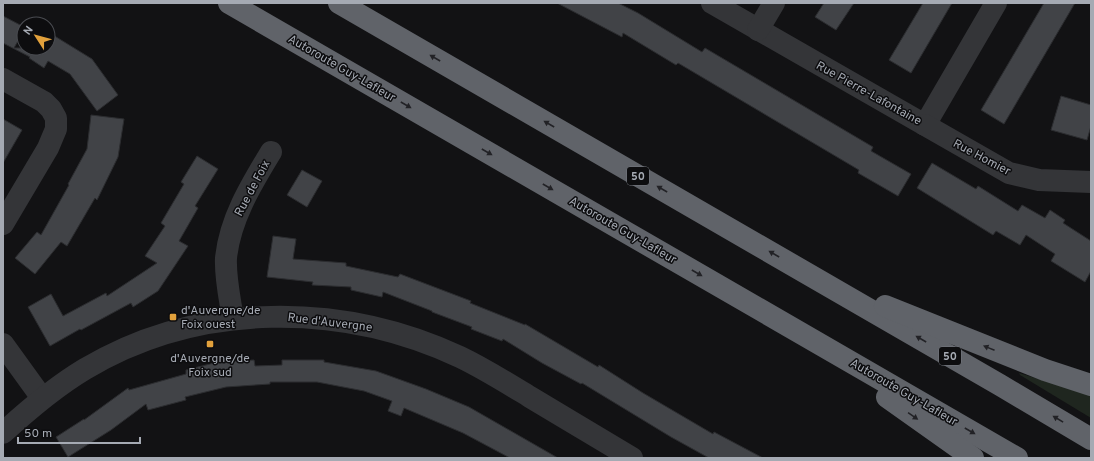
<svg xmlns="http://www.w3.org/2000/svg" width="1094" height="461" viewBox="0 0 1094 461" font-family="Overpass,sans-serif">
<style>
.green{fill:#1f261f}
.building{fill:#414347;stroke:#2c2d30}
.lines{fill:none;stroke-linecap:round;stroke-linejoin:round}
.minor{stroke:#343538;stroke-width:22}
.highway{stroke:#606369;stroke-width:22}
.oneway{fill:#222226}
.poi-dot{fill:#e2a13c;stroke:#0d0d0f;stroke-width:1.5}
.labels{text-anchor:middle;stroke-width:3;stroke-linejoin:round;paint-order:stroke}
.shield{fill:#0d0d0f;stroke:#777b82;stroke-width:1}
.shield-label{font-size:11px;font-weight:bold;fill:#a5aab3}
.street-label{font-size:12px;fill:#a5aab3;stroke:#0d0d0f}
.poi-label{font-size:12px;fill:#a5aab3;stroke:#0d0d0f;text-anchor:start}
</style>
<rect width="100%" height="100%" fill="#121214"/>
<!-- green -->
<path class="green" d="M1019 373 1091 395V418L1020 375Z"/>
<!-- building -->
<g class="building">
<path d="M557 3H618L638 13 702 52 705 48 873 147 871 151 911 174 898 196 858 173 859 170 678 63 676 65 623 33 622 37Z"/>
<path d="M824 3H854L836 30 815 17Z"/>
<path d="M923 3H952L911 73 889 60Z"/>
<path d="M1044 3H1075L1004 124 981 110Z"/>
<path d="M3 16 24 27V30L14 48H48V32L92 59 118 95 97 111 70 74 48 61 44 68 29 58 30 57 3 43Z"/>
<path d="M1061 96 1091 105V126L1087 140 1051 130Z"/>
<path d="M91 115 124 119 118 157 97 200 95 198 67 246 61 242 35 274 15 258 37 232 41 235 69 185 68 184 87 149Z"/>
<path d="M3 119 22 130 3 163Z"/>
<path d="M197 156 218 169 195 206 198 208 179 241 188 246 158 291 133 307 131 303 81 330 80 329 50 346 28 307 51 294 63 316 106 293 107 296 157 263 145 256 165 226 161 223 184 184 181 182Z"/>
<path d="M932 163 976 189 978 186 1018 211 1022 205 1045 218 1050 210 1065 220 1063 223 1091 241V271L1085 282 1051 261 1055 254 1026 235 1020 245 996 231 993 235 917 188Z"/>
<path d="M302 170 322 181 307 207 287 195Z"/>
<path d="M273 236 296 239 293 259 346 263V266L398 277 400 274 471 301 470 303 525 325V324L598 367 599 365 643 393 713 434 714 432 763 458H709L671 437 582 383 581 384 542 363 503 339 502 341 471 329 472 327 432 312V311L383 292 382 297 351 290V287L312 285 313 282 267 277Z"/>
<path d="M254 360 255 366 282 365V360H324V362L376 371 426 389 469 407 558 458H510L463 433 404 408 401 416 388 411 392 401 364 391 317 382H270V384L226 387 185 397 186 400 148 410 146 404 111 430 68 457 56 437 84 419V420L128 388 129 390 186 374V370L218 362Z"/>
</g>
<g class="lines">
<!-- minor -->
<g class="minor">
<path d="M712 3 925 125 996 3"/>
<path d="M758 30 774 3"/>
<path d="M3 79 44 102 51 109 56 118V129L48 148 3 224"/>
<path d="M925 125 1009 173 1039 180 1091 182"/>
<path d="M233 319C230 299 225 278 226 258 230 219 251 185 271 152"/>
<path d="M3 344 42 398"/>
<path d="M3 433C29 409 55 387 85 369 199 301 342 302 460 357 485 369 507 383 530 397 564 417 598 438 632 458"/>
</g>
<!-- highway -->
<g class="highway">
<path d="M229 3 1017 458"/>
<path d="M339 3 1000 385 1091 439"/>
<path d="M885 306 1045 370 1091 385"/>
<path d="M887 397 973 458"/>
</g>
</g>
<!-- one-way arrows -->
<defs><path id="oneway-solid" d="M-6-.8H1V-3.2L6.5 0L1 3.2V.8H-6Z"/></defs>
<g class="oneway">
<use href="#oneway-solid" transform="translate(435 58) rotate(-150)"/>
<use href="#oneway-solid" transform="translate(406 105) rotate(30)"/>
<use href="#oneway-solid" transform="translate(549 124) rotate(-150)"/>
<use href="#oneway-solid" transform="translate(487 152) rotate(30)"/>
<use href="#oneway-solid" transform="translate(548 187) rotate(30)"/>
<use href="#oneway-solid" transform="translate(662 189) rotate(-150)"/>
<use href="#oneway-solid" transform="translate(774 254) rotate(-150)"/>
<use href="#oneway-solid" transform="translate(697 273) rotate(30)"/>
<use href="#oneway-solid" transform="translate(921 339) rotate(-150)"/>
<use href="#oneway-solid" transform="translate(989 348) rotate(-158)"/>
<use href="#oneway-solid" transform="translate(913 416) rotate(35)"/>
<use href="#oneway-solid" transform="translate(1058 419) rotate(-149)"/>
<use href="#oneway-solid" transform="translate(970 431) rotate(30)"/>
</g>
<!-- markers -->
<g class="poi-dot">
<rect x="169" y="313" width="8" height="8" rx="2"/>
<rect x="206" y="340" width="8" height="8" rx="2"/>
</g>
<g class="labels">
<!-- shield labels -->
<g class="shield">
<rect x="627" y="167" width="22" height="18" rx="3"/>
<rect x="939" y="347" width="22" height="18" rx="3"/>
</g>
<g class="shield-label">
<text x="638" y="180">50</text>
<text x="950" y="360">50</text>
</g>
<!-- street labels -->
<g class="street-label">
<text transform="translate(342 68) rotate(30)" y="4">Autoroute Guy-Lafleur</text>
<text transform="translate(869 93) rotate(29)" y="4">Rue Pierre-Lafontaine</text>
<text transform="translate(982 157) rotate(28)" y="4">Rue Homier</text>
<text transform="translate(252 188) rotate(-62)" y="4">Rue de Foix</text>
<text transform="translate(623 230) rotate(30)" y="4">Autoroute Guy-Lafleur</text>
<text transform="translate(330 322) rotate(7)" y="4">Rue d'Auvergne</text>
<text transform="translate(904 392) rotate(30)" y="4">Autoroute Guy-Lafleur</text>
</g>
<!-- poi labels -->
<g class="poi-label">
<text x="181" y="314">d'Auvergne/de<tspan x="181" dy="14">Foix ouest</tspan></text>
<text x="210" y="362" text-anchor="middle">d'Auvergne/de<tspan x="210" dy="14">Foix sud</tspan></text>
</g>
</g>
<!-- border -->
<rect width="1094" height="461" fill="none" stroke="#a5aab3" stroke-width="8"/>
<!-- north arrow -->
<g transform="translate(36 36) rotate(306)"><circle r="19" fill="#0d0d0f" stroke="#4a4c51"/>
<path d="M0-3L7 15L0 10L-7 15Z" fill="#e2a13c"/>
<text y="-6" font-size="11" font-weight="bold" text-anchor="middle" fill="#a5aab3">N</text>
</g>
<!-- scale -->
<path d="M18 437v6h122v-6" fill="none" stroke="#a5aab3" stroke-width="2"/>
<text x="24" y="437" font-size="12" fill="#a5aab3" stroke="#0d0d0f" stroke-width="3" paint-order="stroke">50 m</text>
</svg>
